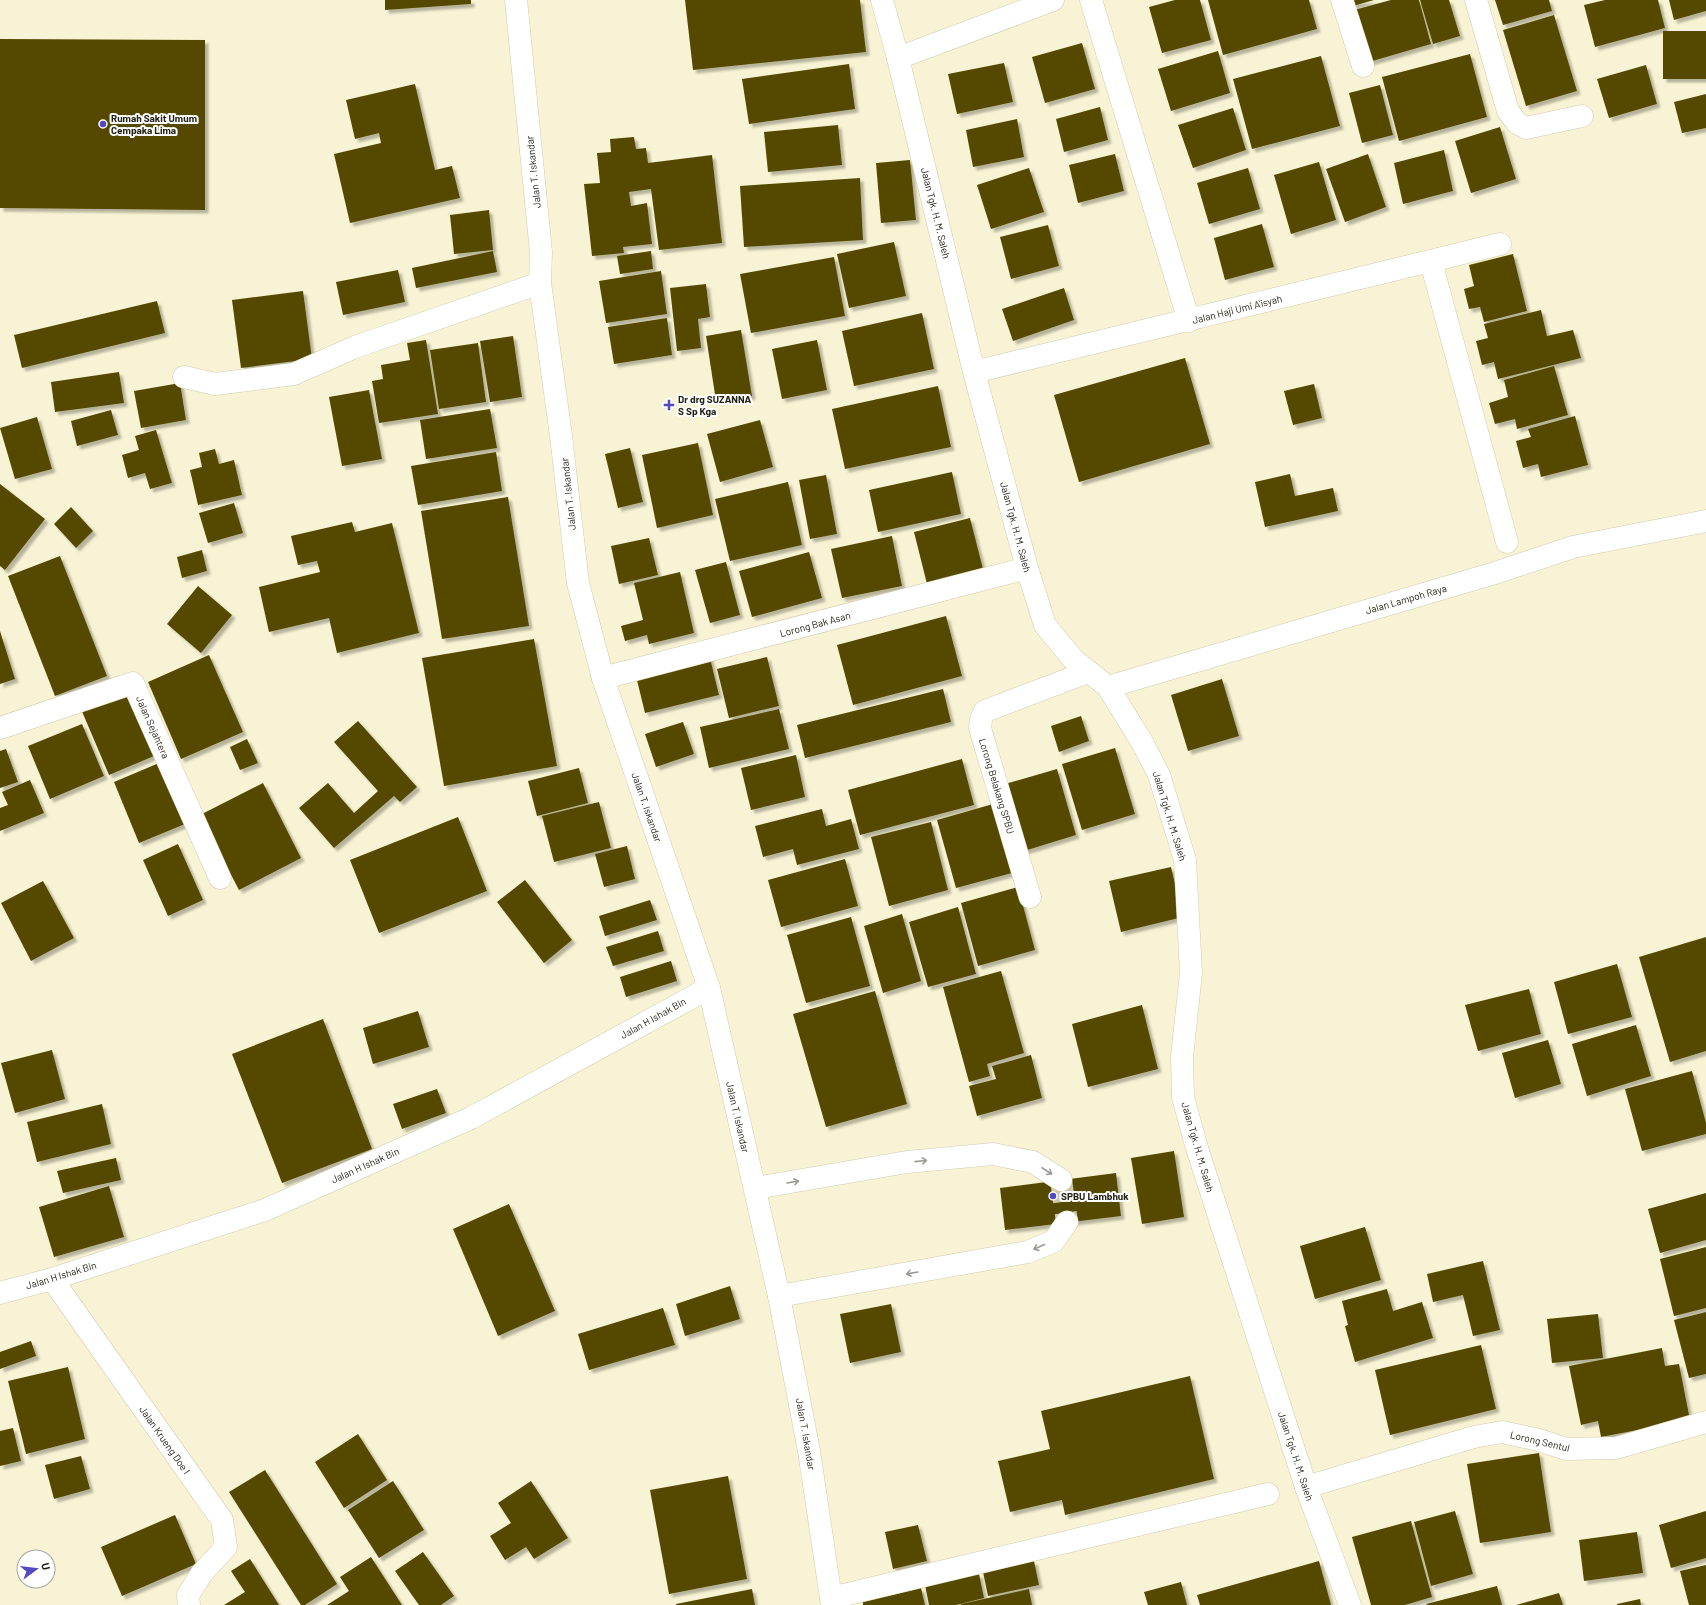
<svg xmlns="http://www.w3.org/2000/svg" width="1706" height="1605" viewBox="0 0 1706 1605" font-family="Barlow,sans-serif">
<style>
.building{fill:#544a00;filter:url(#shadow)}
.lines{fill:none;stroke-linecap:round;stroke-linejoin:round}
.minor-tunnel{stroke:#cdc9ae;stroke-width:22;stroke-dasharray:22 11;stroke-linecap:butt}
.minor-casing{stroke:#d0ccae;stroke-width:23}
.minor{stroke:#fff;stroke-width:22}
.oneway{stroke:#9c9c96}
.poi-dot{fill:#534ac1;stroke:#fff;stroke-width:1.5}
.labels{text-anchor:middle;stroke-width:4;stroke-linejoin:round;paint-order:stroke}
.poi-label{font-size:10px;font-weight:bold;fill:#232216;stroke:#fff;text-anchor:start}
.street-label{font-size:10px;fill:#232216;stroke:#fff}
</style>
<defs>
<filter id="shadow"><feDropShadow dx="3.5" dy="3.5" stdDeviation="1" flood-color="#0004"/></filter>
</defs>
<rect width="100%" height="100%" fill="#f8f3d4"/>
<!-- building -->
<g class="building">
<path d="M385 0H471V4L385 10Z"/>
<path d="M685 0H860L866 52 693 70Z"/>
<path d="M1175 0H1200L1211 40 1162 53 1149 7Z"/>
<path d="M1208 0H1309L1317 29 1223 55Z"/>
<path d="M1351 0H1374L1353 6Z"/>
<path d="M1391 0H1419L1431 44 1369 62 1354 10Z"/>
<path d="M1420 0H1449L1460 36 1433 44Z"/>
<path d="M1495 0H1549L1552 11 1503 25Z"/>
<path d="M1605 0H1658L1665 28 1595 47 1584 5Z"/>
<path d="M1669 0H1706V11L1674 20Z"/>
<path d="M1554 15 1577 91 1526 106 1503 30Z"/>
<rect x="1663" y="31" width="43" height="48"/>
<path d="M0 39 205 40V210L0 208Z"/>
<path d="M1082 43 1095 89 1045 103 1032 57Z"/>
<path d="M1218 51 1230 93 1171 111 1158 69Z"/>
<path d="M1470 54 1487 117 1399 141 1382 77Z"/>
<path d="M1321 56 1340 126 1252 149 1233 79Z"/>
<path d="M1004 63 1013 102 957 114 948 74Z"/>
<path d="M849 64 855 109 749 124 742 79Z"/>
<path d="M1646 65 1657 104 1609 118 1597 79Z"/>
<path d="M415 84 435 170 452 166 460 198 350 223 334 154 381 143 379 133 355 139 346 100Z"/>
<path d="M1380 85 1393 135 1362 143 1349 93Z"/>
<path d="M1706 94V128L1682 133 1674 102Z"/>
<path d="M1100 107 1108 140 1064 152 1056 119Z"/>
<path d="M1233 108 1246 150 1193 168 1178 125Z"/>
<path d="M1017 119 1024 157 973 167 966 130Z"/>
<path d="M838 125 842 165 768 172 764 132Z"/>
<path d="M1500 127 1516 179 1471 193 1455 141Z"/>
<path d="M634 137 636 149 646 148 648 163 712 155 722 243 659 250 651 189 629 192 631 206 647 203 652 244 623 247 624 253 592 256 584 184 600 183 597 153 611 152 610 139Z"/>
<path d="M1444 150 1453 191 1403 204 1394 163Z"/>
<path d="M1115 154 1124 191 1078 203 1069 165Z"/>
<path d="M1368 154 1386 207 1345 222 1326 169Z"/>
<path d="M910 160 916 220 881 223 876 163Z"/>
<path d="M1319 162 1336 220 1291 234 1274 175Z"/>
<path d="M1029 168 1044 212 991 229 977 185Z"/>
<path d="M1248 168 1260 209 1209 224 1197 183Z"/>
<path d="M860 178 863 240 744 247 740 186Z"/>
<path d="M489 210 493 250 454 254 450 215Z"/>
<path d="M1262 224 1274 267 1225 280 1214 238Z"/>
<path d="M1048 225 1059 266 1011 279 1000 237Z"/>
<path d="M894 242 906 296 849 308 837 254Z"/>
<path d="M493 251 497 272 416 288 412 268Z"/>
<path d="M651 251 653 269 620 274 617 256Z"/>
<path d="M1513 254 1527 311 1484 322 1480 307 1469 309 1464 289 1474 286 1469 265Z"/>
<path d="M834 257 845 316 751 333 740 274Z"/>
<path d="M398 270 405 302 343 315 336 282Z"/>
<path d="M661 271 667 314 606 323 599 281Z"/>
<path d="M706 284 710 317 698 319 701 348 677 351 670 288Z"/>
<path d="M1064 288 1074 320 1013 341 1002 309Z"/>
<path d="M303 291 312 359 241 368 232 300Z"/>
<path d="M157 301 165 333 22 368 14 335Z"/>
<path d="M1541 310 1547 336 1573 330 1581 358 1498 379 1494 362 1482 365 1476 341 1488 338 1484 324Z"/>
<path d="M922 313 934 369 854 386 842 331Z"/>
<path d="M667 318 672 355 614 364 608 327Z"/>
<path d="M741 330 752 396 716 401 706 336Z"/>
<path d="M513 336 522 397 490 402 480 341Z"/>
<path d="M426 340 438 414 379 423 372 381 383 379 381 365 410 360 407 343Z"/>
<path d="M817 340 827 390 782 399 772 349Z"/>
<path d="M478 343 486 402 439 409 430 350Z"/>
<path d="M1185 358 1210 444 1079 482 1054 395Z"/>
<path d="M1554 366 1568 415 1517 429 1515 419 1495 424 1489 403 1508 397 1504 380Z"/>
<path d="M119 372 124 403 55 412 51 382Z"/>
<path d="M180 383 186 420 141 428 134 391Z"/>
<path d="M1314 384 1322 418 1293 425 1284 391Z"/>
<path d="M938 386 951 447 845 469 832 409Z"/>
<path d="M369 390 382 459 342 466 329 397Z"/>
<path d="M490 409 497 448 426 459 420 420Z"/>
<path d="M111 410 118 435 77 446 71 421Z"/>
<path d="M1575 416 1588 465 1541 477 1538 464 1523 468 1516 441 1531 437 1528 429Z"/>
<path d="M37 417 52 469 15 479 0 428Z"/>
<path d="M760 420 773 467 720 482 707 434Z"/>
<path d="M156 430 172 483 150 489 145 473 128 478 122 455 139 450 135 436Z"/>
<path d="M698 443 713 515 657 528 642 455Z"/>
<path d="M630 448 643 502 618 508 605 454Z"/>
<path d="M215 449 219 464 234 460 242 495 198 505 190 470 202 467 199 453Z"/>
<path d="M496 452 502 491 418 505 411 466Z"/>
<path d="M952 472 961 514 878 532 869 490Z"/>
<path d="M1290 474 1295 496 1333 488 1338 511 1265 527 1255 482Z"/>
<path d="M826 475 837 534 810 539 799 480Z"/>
<path d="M788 482 802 545 730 561 715 499Z"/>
<path d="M0 484 45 519 5 570 0 566Z"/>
<path d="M508 497 529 626 442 639 421 511Z"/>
<path d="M234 503 243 533 208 543 199 513Z"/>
<path d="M71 507 93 531 76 548 54 524Z"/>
<path d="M970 518 983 569 927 584 914 532Z"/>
<path d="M352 522 355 532 392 523 419 633 337 653 329 618 269 632 259 587 320 572 317 561 298 565 291 536Z"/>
<path d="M892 536 902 586 842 598 831 549Z"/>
<path d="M649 538 658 575 619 584 611 546Z"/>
<path d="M202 550 207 571 182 578 177 557Z"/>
<path d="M809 552 822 598 752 617 739 571Z"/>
<path d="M60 556 107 676 55 696 8 576Z"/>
<path d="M726 562 740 615 710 623 695 570Z"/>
<path d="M680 572 694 633 649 644 647 635 625 641 621 626 643 620 634 583Z"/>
<path d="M198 586 232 615 201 653 167 624Z"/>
<path d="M946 616 962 676 853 705 837 645Z"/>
<path d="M0 631 15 679 0 684Z"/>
<path d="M534 639 557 766 444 786 422 658Z"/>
<path d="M709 654 719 695 645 713 635 672Z"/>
<path d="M209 655 243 732 181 759 148 682Z"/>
<path d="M767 657 779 706 729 718 717 669Z"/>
<path d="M1222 679 1239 736 1188 751 1171 695Z"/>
<path d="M943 689 951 722 805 758 797 725Z"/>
<path d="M126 690 154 756 109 775 81 709Z"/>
<path d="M779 709 789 749 709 768 700 727Z"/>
<path d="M1081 716 1089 741 1059 752 1051 726Z"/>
<path d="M358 721 417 787 400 802 394 796 334 848 299 808 328 783 354 813 378 791 334 742Z"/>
<path d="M683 722 694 754 656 767 645 734Z"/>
<path d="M82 724 104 776 50 799 28 746Z"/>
<path d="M247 739 258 763 240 770 230 747Z"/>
<path d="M1115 748 1135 814 1082 830 1062 764Z"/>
<path d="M6 749 18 782 0 788V751Z"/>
<path d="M796 755 805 797 751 810 741 768Z"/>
<path d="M962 759 974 805 860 835 848 790Z"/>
<path d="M159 763 185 824 139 843 114 782Z"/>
<path d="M579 768 588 803 537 816 528 781Z"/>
<path d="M1057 769 1076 835 1024 851 1005 784Z"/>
<path d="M30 780 44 813 0 831V808L8 805 2 792Z"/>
<path d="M263 783 301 858 239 890 200 815Z"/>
<path d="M599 802 611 848 554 862 542 816Z"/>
<path d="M993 804 1012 873 956 888 937 820Z"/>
<path d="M822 809 826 826 851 819 859 849 797 865 793 849 763 857 755 826Z"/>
<path d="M458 817 487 891 379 933 350 860Z"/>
<path d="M931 822 948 890 889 906 871 837Z"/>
<path d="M178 844 203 900 168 916 143 860Z"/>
<path d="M627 846 635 879 604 887 595 854Z"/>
<path d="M845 859 858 906 781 927 768 880Z"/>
<path d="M1171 867 1183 917 1121 932 1109 881Z"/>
<path d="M525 880 572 940 544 963 497 902Z"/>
<path d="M43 881 74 938 31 961 1 903Z"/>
<path d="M1018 887 1035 950 978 966 961 903Z"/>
<path d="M650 900 657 920 605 936 599 916Z"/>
<path d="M958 907 976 974 928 987 909 922Z"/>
<path d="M902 914 921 981 883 993 864 926Z"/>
<path d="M851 917 870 986 806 1003 787 935Z"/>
<path d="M658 931 664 951 613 966 606 947Z"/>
<path d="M1706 937V1051L1670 1062 1639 957Z"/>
<path d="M671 961 677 981 626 997 620 977Z"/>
<path d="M1617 964 1632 1017 1568 1034 1554 982Z"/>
<path d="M1001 971 1024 1053 987 1064 990 1076 969 1082 943 987Z"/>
<path d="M1529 989 1541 1034 1478 1051 1465 1005Z"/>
<path d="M875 991 907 1104 826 1127 793 1014Z"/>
<path d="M1142 1005 1158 1069 1088 1087 1072 1024Z"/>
<path d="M418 1011 429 1047 373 1064 363 1028Z"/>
<path d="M323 1019 372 1149 282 1183 232 1054Z"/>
<path d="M1636 1025 1651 1076 1587 1096 1572 1044Z"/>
<path d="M1548 1040 1561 1084 1515 1098 1502 1053Z"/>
<path d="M52 1050 65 1099 15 1113 1 1063Z"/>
<path d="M1031 1055 1042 1098 977 1116 969 1086 996 1079 992 1066Z"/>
<path d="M1692 1071 1706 1123V1134L1642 1151 1625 1089Z"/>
<path d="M437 1089 446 1113 402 1129 393 1104Z"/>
<path d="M102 1104 111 1144 37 1162 27 1122Z"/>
<path d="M1174 1151 1184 1217 1142 1224 1131 1158Z"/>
<path d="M116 1158 121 1180 63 1193 57 1171Z"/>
<path d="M1116 1173 1121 1216 1005 1230 1000 1188Z"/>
<path d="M109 1186 124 1237 54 1257 39 1207Z"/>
<path d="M1706 1193V1240L1660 1253 1648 1209Z"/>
<path d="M509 1204 555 1311 498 1336 453 1229Z"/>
<path d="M1365 1227 1381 1280 1315 1299 1300 1246Z"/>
<path d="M1706 1247V1308L1674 1316 1660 1259Z"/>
<path d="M1483 1261 1500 1330 1473 1336 1463 1295 1433 1302 1427 1274Z"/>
<path d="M730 1286 740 1319 685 1336 676 1304Z"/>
<path d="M1387 1289 1393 1311 1422 1302 1433 1338 1355 1362 1345 1326 1348 1325 1342 1301Z"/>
<path d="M891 1304 901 1352 850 1363 840 1314Z"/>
<path d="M663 1308 675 1345 589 1370 578 1334Z"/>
<path d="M1706 1312V1374L1689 1378 1674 1320Z"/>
<path d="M1598 1314 1603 1358 1552 1363 1547 1319Z"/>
<path d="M31 1341 36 1356 0 1369V1352Z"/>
<path d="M1481 1345 1496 1409 1390 1435 1375 1370Z"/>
<path d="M1662 1348 1665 1366 1679 1364 1690 1420 1601 1437 1598 1421 1581 1425 1569 1366Z"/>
<path d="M68 1367 85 1439 26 1454 8 1381Z"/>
<path d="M1190 1376 1214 1479 1065 1515 1062 1500 1010 1512 998 1461 1050 1449 1041 1411Z"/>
<path d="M13 1428 21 1461 0 1466V1431Z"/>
<path d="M358 1434 387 1480 344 1508 315 1462Z"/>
<path d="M1539 1453 1551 1532 1480 1543 1467 1464Z"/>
<path d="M81 1456 90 1489 54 1499 45 1465Z"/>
<path d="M265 1470 337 1584 305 1605H301L229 1492Z"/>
<path d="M728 1476 747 1579 669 1594 650 1490Z"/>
<path d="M393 1481 424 1530 379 1558 348 1510Z"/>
<path d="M531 1481 568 1538 534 1559 526 1547 505 1560 490 1536 511 1523 498 1503Z"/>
<path d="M1455 1511 1473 1574 1431 1586 1414 1522Z"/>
<path d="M1706 1511V1558L1671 1568 1659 1525Z"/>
<path d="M175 1515 196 1564 122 1596 101 1547Z"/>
<path d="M1411 1521 1432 1597 1405 1605H1371L1352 1537Z"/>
<path d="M918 1525 927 1561 893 1569 885 1532Z"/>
<path d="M1637 1532 1643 1573 1584 1581 1579 1540Z"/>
<path d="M423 1552 454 1596 441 1605H419L395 1571Z"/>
<path d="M371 1557 402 1605H327L349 1591 340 1577Z"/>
<path d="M250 1559 279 1605H224L245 1592 231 1571Z"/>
<path d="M1034 1561 1039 1585 988 1596 983 1572Z"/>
<path d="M1319 1561 1331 1605H1200L1197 1595Z"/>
<path d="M1706 1565V1605H1689L1680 1571Z"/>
<path d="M979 1574 984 1598 956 1605H929L925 1585Z"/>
<path d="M1181 1582 1187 1605H1148L1144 1592Z"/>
<path d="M1497 1586 1502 1605H1427L1426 1604Z"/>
<path d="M921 1588 925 1605H863V1602Z"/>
<path d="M752 1589 755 1605H676V1604Z"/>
<path d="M1029 1589 1032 1605H961V1604Z"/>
<path d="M1559 1593 1563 1605H1516Z"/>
<path d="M1640 1599 1641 1605H1617V1604Z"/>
</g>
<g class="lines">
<!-- minor-tunnel -->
<path class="minor-tunnel" d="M1061 1180 1067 1222"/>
<defs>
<g id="minor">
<path d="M516 0 541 252 540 283 561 436 578 583 603 678 709 988 779 1296 809 1451 832 1605"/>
<path d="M882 0 898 58 974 372 1027 568 1045 625 1073 659 1108 687 1142 742 1159 775 1185 860 1191 973 1182 1057 1183 1097 1196 1145 1306 1487 1350 1605"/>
<path d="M1091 0 1189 321"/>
<path d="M1342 0 1363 66"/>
<path d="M1476 0 1508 111 1517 123 1526 128 1582 116"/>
<path d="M898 58 1053 0"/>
<path d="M1431 262 1507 542"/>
<path d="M974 372 1500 244"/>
<path d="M184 377 215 384 294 374 355 347 540 283"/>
<path d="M603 678 1027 568"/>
<path d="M1108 687 1495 573 1573 547 1706 521"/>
<path d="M0 728 133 683 220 878"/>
<path d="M1030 897 980 728 981 719 985 711 1088 672"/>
<path d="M755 1188 907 1162 993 1154 1033 1162 1061 1180"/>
<path d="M52 1279 222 1520 226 1547 202 1573 188 1595 189 1605"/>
<path d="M0 1293 52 1279 265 1210 471 1118 709 988"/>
<path d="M779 1296 1028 1252 1054 1241 1067 1222"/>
<path d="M1306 1487 1474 1437 1502 1432 1539 1440 1566 1449 1616 1448 1706 1422"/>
<path d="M831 1598 1268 1494"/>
</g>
</defs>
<!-- minor casing -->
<use href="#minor" class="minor-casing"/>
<!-- minor -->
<use href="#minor" class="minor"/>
</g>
<!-- one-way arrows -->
<defs><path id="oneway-shaft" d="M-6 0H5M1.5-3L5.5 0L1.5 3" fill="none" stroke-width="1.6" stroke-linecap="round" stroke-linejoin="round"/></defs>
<g class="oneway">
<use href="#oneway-shaft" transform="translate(921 1161) rotate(-6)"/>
<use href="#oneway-shaft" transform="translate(1047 1171) rotate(33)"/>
<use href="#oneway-shaft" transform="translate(793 1182) rotate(-10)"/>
<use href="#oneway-shaft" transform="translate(1039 1247) rotate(156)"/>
<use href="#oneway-shaft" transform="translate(912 1273) rotate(170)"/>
</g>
<!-- markers -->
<g class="poi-dot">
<circle cx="103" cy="124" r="4"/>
<path d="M667 399h4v4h4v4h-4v4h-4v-4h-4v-4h4z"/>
<circle cx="1053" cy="1196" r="4"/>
</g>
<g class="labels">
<!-- poi labels -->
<g class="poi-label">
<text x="111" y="122">Rumah Sakit Umum<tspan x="111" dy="12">Cempaka Lima</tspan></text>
<text x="678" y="403">Dr drg SUZANNA<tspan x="678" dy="12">S Sp Kga</tspan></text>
<text x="1061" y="1200">SPBU Lambhuk</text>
</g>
<!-- street labels -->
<g class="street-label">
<text transform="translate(533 172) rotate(-96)" y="4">Jalan T. Iskandar</text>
<text transform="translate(936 213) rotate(76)" y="4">Jalan Tgk. H. M. Saleh</text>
<text transform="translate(1237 309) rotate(-14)" y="4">Jalan Haji Umi A'isyah</text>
<text transform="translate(568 494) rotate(-96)" y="4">Jalan T. Iskandar</text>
<text transform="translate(1016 527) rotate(75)" y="4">Jalan Tgk. H. M. Saleh</text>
<text transform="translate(1406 599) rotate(-16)" y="4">Jalan Lampoh Raya</text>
<text transform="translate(815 624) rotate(-15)" y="4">Lorong Bak Asan</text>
<text transform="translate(153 727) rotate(66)" y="4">Jalan Sejahtera</text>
<text transform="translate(997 786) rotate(73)" y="4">Lorong Belakang SPBU</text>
<text transform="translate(647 807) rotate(71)" y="4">Jalan T. Iskandar</text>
<text transform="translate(1170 816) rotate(73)" y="4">Jalan Tgk. H. M. Saleh</text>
<text transform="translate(653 1018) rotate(-29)" y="4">Jalan H Ishak Bin</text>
<text transform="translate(738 1117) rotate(77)" y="4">Jalan T. Iskandar</text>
<text transform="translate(1198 1147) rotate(74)" y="4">Jalan Tgk. H. M. Saleh</text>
<text transform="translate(365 1165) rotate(-24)" y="4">Jalan H Ishak Bin</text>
<text transform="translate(61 1275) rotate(-17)" y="4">Jalan H Ishak Bin</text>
<text transform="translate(806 1434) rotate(80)" y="4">Jalan T. Iskandar</text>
<text transform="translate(165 1440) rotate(55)" y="4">Jalan Krueng Doe I</text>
<text transform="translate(1540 1441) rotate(13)" y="4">Lorong Sentul</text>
<text transform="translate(1296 1456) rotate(72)" y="4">Jalan Tgk. H. M. Saleh</text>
</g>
</g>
<!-- north arrow -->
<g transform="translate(36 1569) rotate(75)"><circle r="19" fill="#ffffff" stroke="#a7a7a2"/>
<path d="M0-3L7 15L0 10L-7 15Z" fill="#534ac1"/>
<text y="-6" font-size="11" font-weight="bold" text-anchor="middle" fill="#232216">U</text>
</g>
</svg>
